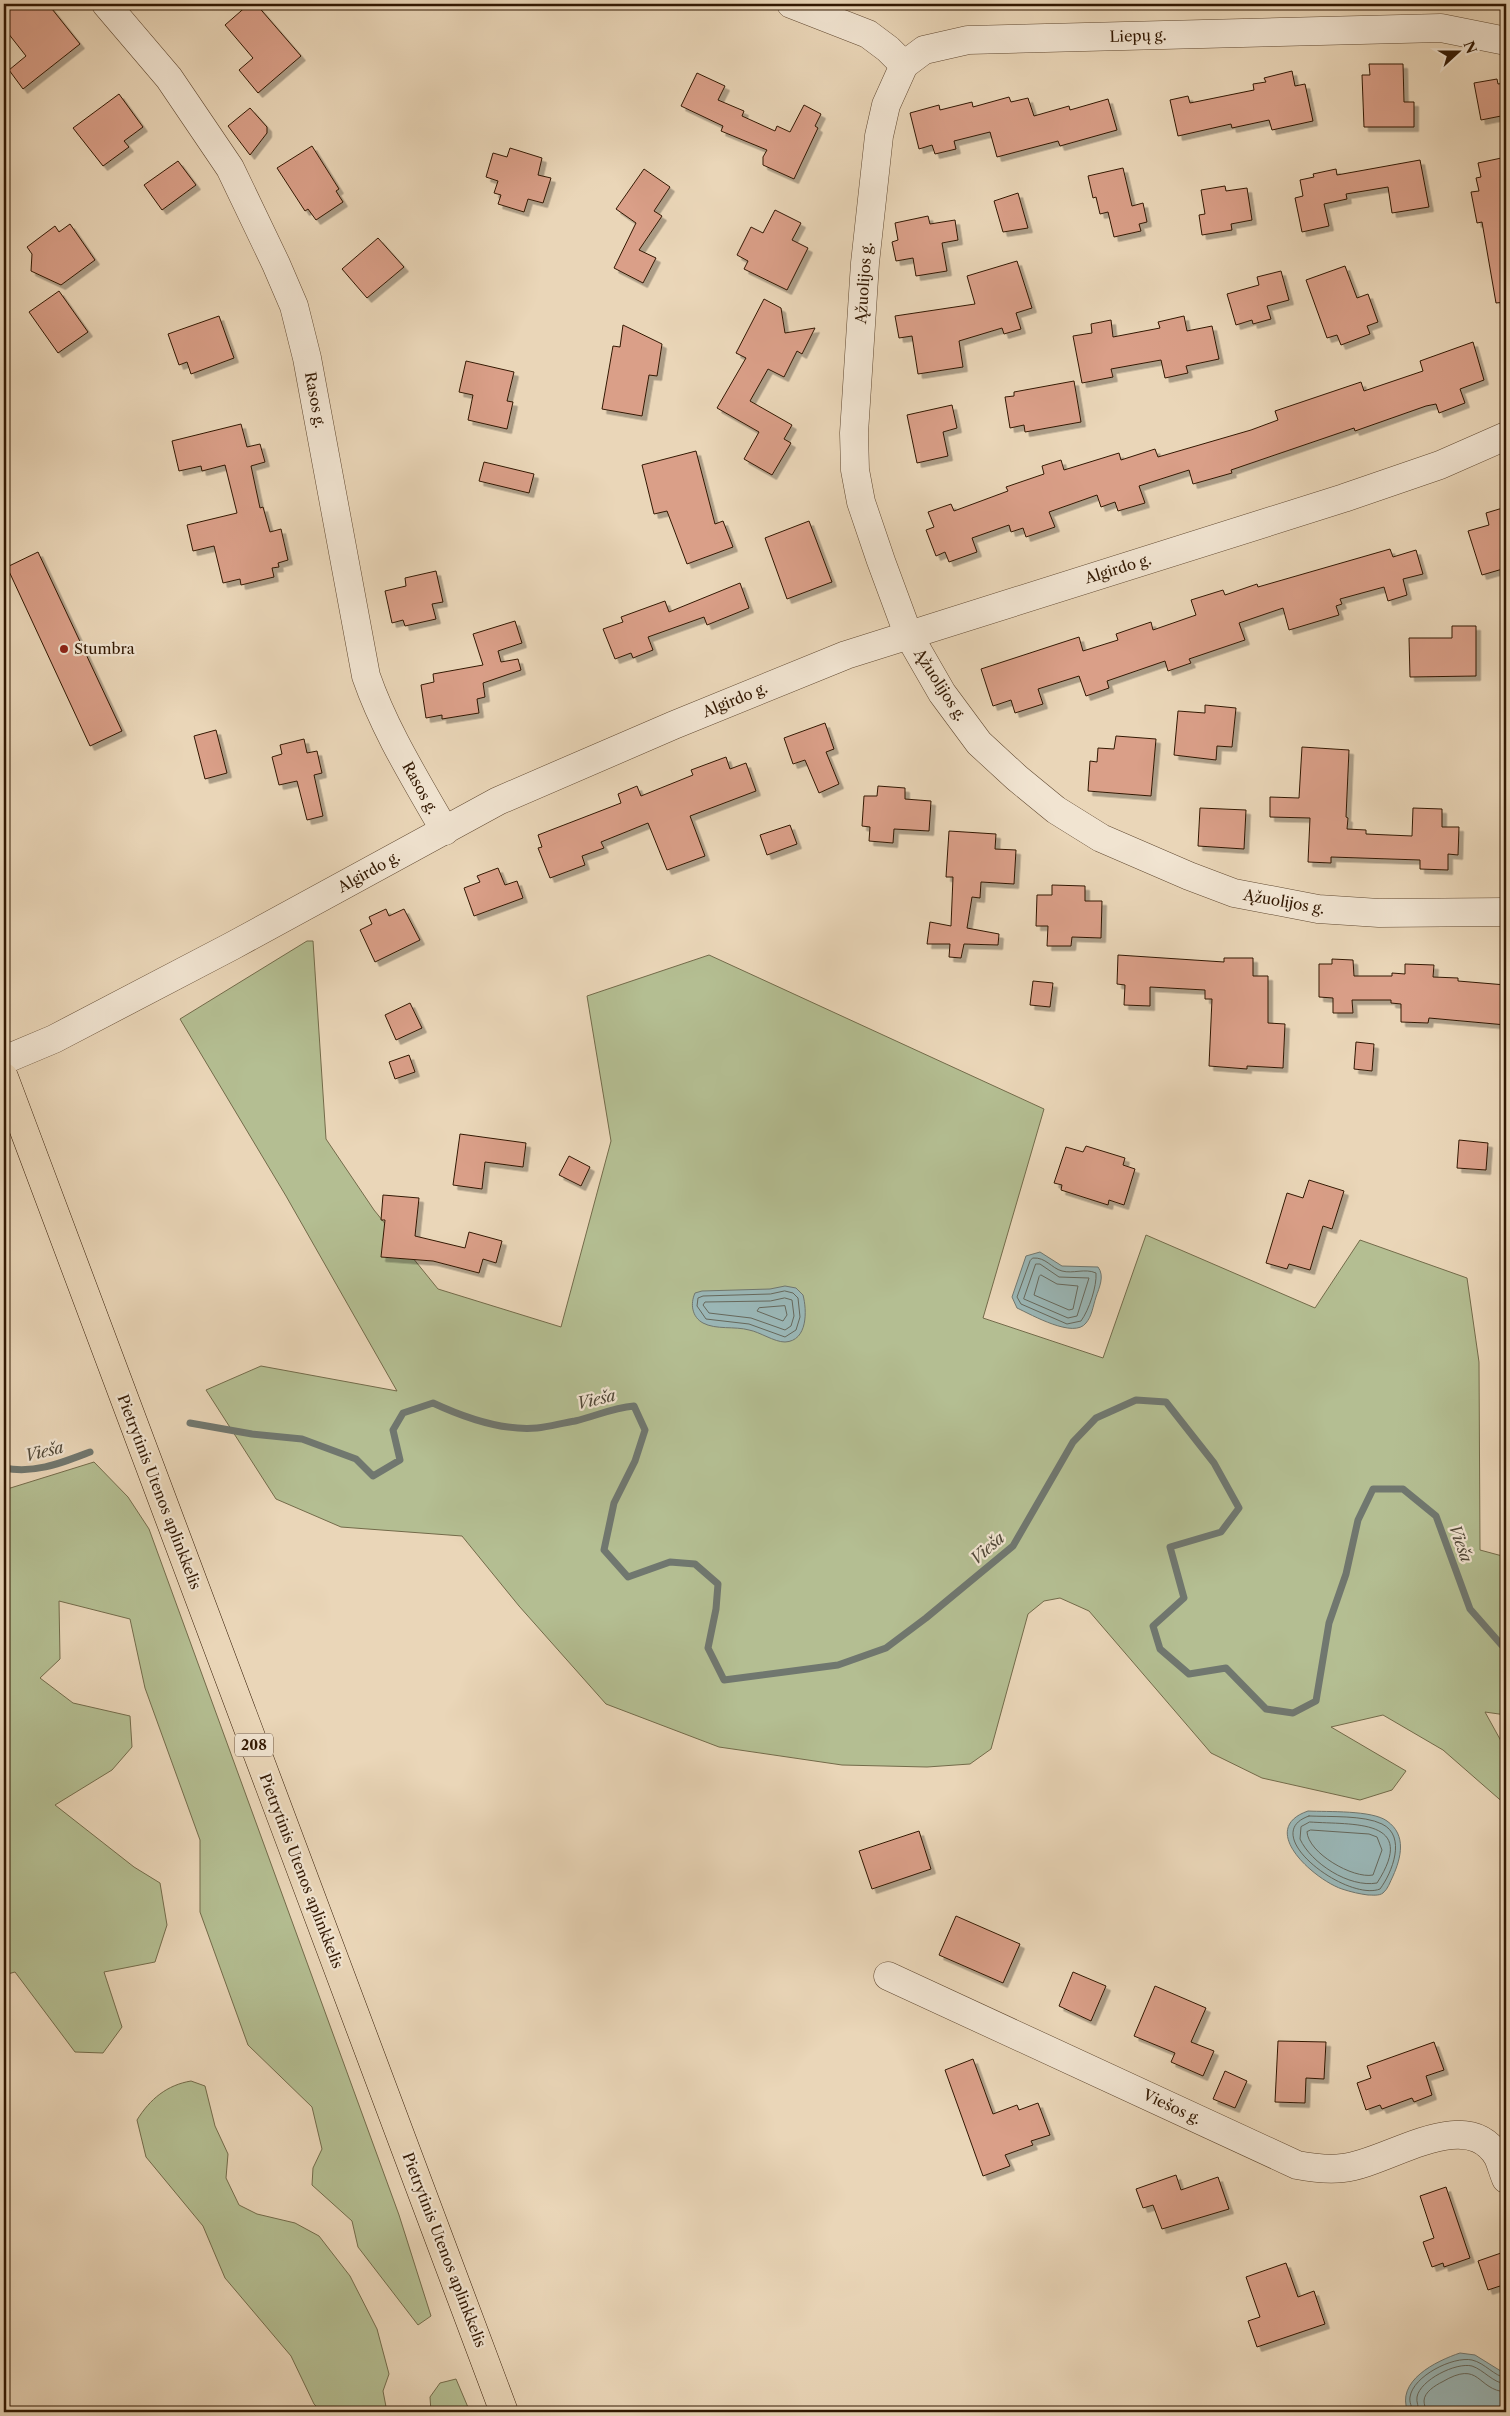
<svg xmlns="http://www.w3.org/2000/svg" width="1510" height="2416" viewBox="0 0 1510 2416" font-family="'Libre Caslon Text',serif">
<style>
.green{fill:#b4be92;stroke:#736b4a}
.water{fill:#9ab7b7;stroke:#70776f}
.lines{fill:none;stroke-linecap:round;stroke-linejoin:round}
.shore{stroke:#66685c;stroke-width:1}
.stream{stroke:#70776f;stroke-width:7}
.building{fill:#da9f88;stroke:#321802;filter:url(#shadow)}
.minor-casing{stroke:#604830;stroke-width:29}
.highway-casing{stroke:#321802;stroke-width:29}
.minor{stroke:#f1e4d1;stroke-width:28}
.highway{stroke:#ead6b8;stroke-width:28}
.poi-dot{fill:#8f2418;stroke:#f1e4d1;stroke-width:2}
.labels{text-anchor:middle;stroke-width:4.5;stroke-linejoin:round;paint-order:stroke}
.shield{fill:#f1e4d1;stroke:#6b5540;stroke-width:1}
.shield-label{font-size:14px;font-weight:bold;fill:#321802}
.street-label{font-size:15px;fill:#321802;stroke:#f1e4d1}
.poi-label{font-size:15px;fill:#321802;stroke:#f1e4d1;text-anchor:start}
.water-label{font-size:16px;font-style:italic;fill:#514838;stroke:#f1e4d1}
</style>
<defs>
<filter id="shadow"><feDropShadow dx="4.5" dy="4.5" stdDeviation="0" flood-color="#0004"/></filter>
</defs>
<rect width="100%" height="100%" fill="#ead6b8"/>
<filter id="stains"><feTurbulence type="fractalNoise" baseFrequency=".004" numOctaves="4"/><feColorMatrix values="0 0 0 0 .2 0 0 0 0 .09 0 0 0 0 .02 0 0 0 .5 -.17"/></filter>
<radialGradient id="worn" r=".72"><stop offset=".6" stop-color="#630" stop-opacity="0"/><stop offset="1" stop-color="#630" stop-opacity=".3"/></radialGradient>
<!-- green -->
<g class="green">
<path d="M307 941H313L326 1139 374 1210 438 1289 561 1327 611 1141 587 996 709 955 1044 1109 983 1318 1103 1358 1146 1235 1315 1308 1360 1240 1467 1278 1479 1362 1480 1550 1506 1557V1715L1485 1712 1506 1750V1805L1443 1750 1383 1715 1331 1727 1406 1771 1392 1790 1360 1800 1262 1778 1211 1753 1089 1611 1060 1598 1044 1601 1028 1614 991 1749 970 1764 927 1767 842 1765 719 1747 606 1704 519 1606 462 1536 341 1527 276 1499 206 1390 261 1366 397 1391 286 1196 180 1019Z"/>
<path d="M94 1462 128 1497 149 1529 399 2215 431 2316 418 2325 358 2247 352 2221 312 2185 313 2168 322 2149 312 2107 248 2045 200 1912V1840L145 1688 130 1619 59 1601 60 1659 40 1678 73 1703 130 1716 132 1747 112 1770 55 1805 134 1867 160 1883 167 1925 155 1962 104 1972 122 2027 103 2053 75 2052 15 1972 4 1975V1490Z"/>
<path d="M191 2081 205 2086 215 2126 228 2154 226 2178 239 2205 257 2214 295 2223 319 2236 350 2276 377 2329 389 2374 383 2391 387 2412H322L314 2404 291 2356 225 2278 203 2226 146 2157 137 2120C150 2099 167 2085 191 2081Z"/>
<path d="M456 2379 470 2412H431L430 2397 440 2383Z"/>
</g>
<!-- water -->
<g class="water">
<path d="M1040 1252 1062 1266 1098 1267C1105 1276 1099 1288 1096 1297 1093 1306 1092 1316 1086 1323 1074 1339 1032 1315 1017 1308L1012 1297 1026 1256Z"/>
<path d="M785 1286 796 1288 803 1295C807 1310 808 1341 785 1342 774 1342 760 1332 749 1330 735 1326 716 1330 703 1323 692 1317 690 1304 695 1293L702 1291 770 1289Z"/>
<path d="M1308 1811C1328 1812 1372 1810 1387 1821 1407 1835 1401 1858 1393 1876 1390 1882 1388 1889 1383 1893 1379 1896 1373 1895 1368 1895 1360 1894 1351 1892 1342 1889 1315 1880 1256 1829 1308 1811Z"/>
<path d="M1460 2353 1475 2355 1504 2373 1506 2375V2412H1408C1395 2381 1436 2361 1460 2353Z"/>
</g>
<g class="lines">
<!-- shore -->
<g class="shore">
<path d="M1033 1258C1046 1257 1051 1268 1062 1271 1073 1274 1085 1268 1096 1273 1097 1286 1089 1310 1081 1321L1067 1324 1021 1304 1017 1297 1030 1261Z"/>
<path d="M1036 1264H1040L1059 1277 1089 1278 1077 1316 1068 1318 1024 1299Z"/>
<path d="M1041 1275 1057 1284 1078 1286 1073 1309 1069 1310 1034 1295 1039 1277Z"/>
<path d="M785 1291 793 1293 798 1298 800 1317 796 1330 785 1337 749 1324 706 1319 697 1306 698 1298 703 1296 770 1294Z"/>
<path d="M785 1298 792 1300 794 1316 791 1326 785 1330 751 1318 709 1313 703 1305 705 1302 770 1301Z"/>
<path d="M785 1306 787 1315 783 1321 757 1311 759 1308Z"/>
<path d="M1309 1816C1329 1817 1364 1815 1382 1824 1407 1836 1392 1873 1380 1889 1347 1902 1256 1834 1309 1816Z"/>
<path d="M1310 1822C1353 1825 1419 1818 1377 1883 1349 1888 1311 1863 1300 1839L1301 1827Z"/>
<path d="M1311 1830 1369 1834 1377 1837 1382 1850 1373 1875C1353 1879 1308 1853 1307 1832Z"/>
<path d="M1413 2412C1412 2407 1409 2402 1410 2397 1413 2376 1453 2356 1472 2360 1485 2363 1494 2376 1506 2378"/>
<path d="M1419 2412C1419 2407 1416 2402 1417 2397 1420 2380 1456 2362 1472 2366 1484 2370 1493 2383 1506 2384"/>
<path d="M1426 2412C1426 2408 1424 2405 1424 2401 1424 2392 1436 2385 1442 2382 1481 2359 1476 2390 1506 2392"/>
</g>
<!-- stream -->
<g class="stream">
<path d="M190 1423 252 1434 302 1439 356 1459 373 1476 400 1460 393 1430 403 1413 433 1403C463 1417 503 1431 537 1428 549 1427 562 1423 575 1421 596 1416 612 1408 634 1406L645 1430 635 1461 614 1503 604 1550 628 1577 670 1562 695 1564 718 1584 716 1609 708 1648 724 1680 838 1665 886 1648 926 1618 1013 1546 1073 1442 1096 1418 1136 1400 1166 1402 1214 1463 1239 1508 1221 1532 1170 1547 1184 1598 1153 1626 1160 1649 1189 1674 1226 1668 1266 1709 1293 1713 1316 1701 1329 1623 1346 1574 1358 1520 1373 1489H1403L1436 1516 1470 1609 1506 1650"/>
<path d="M4 1468C35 1474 61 1463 90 1452"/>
</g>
</g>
<!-- building -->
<g class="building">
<path d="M4 4H48L80 44 23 89 9 70 26 56 4 28Z"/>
<path d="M249 4H256L301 56 258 93 239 70 253 58 225 25Z"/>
<path d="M1369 64H1403L1404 102H1414V127H1364L1362 75H1370Z"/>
<path d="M1292 71 1295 86 1305 84 1313 121 1272 130 1269 120 1232 128 1231 124 1178 136 1170 100 1188 96 1190 103 1254 90 1253 84 1266 82 1264 78Z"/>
<path d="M697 73 725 86 718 100 744 111 742 116 775 131 777 126 790 132 804 105 821 114 815 126 818 128 794 179 763 165V157L767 150 721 131 723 126 681 106Z"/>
<path d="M1497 79 1498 84 1506 83V115L1481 120 1474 83Z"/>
<path d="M119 94 143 127 124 141 129 147 103 166 73 128Z"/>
<path d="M1009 97 1011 102 1028 98 1034 116 1069 106 1070 110 1108 99 1117 130 1060 146 1058 141 997 157 990 132 954 141 956 149 935 154 932 145 919 149 910 113 939 105 940 110 972 102 973 107Z"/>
<path d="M250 108 267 127V133L250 155 228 126Z"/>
<path d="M312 146 339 189 336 191 343 202 316 220 308 209 305 211 277 168Z"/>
<path d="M510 148 542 158 538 175 551 178 543 203 528 199 524 212 498 204 501 195 494 193 498 181 486 177 493 153 507 157Z"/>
<path d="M1506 157V302L1496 303 1482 222 1477 223 1471 192 1479 191 1476 178 1481 177 1478 163Z"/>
<path d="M1420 160 1429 207 1392 213 1388 187 1346 194 1347 199 1324 204 1329 226 1302 232 1295 198 1303 196 1300 180 1314 177 1313 174 1336 169 1337 175Z"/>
<path d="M178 161 196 185 162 210 144 185Z"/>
<path d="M1123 168 1132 206 1143 203 1147 222 1139 224 1141 231 1114 237 1108 212 1100 214 1096 197 1093 198 1088 176Z"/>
<path d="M644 169 670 187 654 211 662 216 639 250 656 258 643 283 614 268 636 223 616 209Z"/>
<path d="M1225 186 1226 191 1247 188 1252 220 1231 224 1232 230 1202 235 1199 215 1205 214 1201 190Z"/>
<path d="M1018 193 1028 228 1003 232 994 201Z"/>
<path d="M775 210 801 223 792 240 808 248 787 290 744 269 748 261 737 255 751 227 763 233Z"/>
<path d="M928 216 930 224 955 220 958 240 942 243 947 271 916 276 913 258 896 261 892 242 898 240 895 223Z"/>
<path d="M70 224 95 260 61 285 31 271 32 254 27 247 55 226 59 232Z"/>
<path d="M378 238 404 267 367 298 342 269Z"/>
<path d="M1017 261 1032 308 1016 313 1021 329 1004 334 1002 328 959 341 963 367 918 374 912 336 899 338 895 316 975 304 967 276Z"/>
<path d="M1345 266 1357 298 1368 294 1378 322 1367 326 1370 334 1341 345 1337 335 1327 338 1306 280Z"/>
<path d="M1281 271 1289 300 1267 306 1271 319 1253 324 1252 320 1236 325 1227 294 1259 285 1257 277Z"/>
<path d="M59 291 88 332 58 353 29 312Z"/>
<path d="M764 299 781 308 785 333 815 328 802 354 797 351 784 377 768 369 750 401 792 425 784 439 791 443 772 475 744 459 759 432 717 408 746 358 736 353Z"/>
<path d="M219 316 234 358 191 374 187 362 179 365 168 334Z"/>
<path d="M1184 316 1187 331 1212 326 1219 359 1186 366 1188 373 1165 378 1161 360 1111 369 1113 377 1082 383 1073 336 1092 333 1091 324 1111 320 1113 337 1160 328 1158 322Z"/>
<path d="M623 325 662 344 657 376 649 375 642 416 602 409 613 346 620 347Z"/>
<path d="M1473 342 1484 380 1460 389 1465 403 1439 413 1436 404 1426 406 1355 431 1354 428 1231 470 1232 473 1193 484 1189 470 1139 486 1145 503 1118 511 1115 502 1101 507 1097 495 1049 512 1055 527 1026 537 1023 528 1011 532 1009 525 972 538 977 552 949 562 945 552 936 556 926 530 934 527 928 512 951 504 954 511 1008 491 1006 487 1044 474 1042 466 1061 460 1064 470 1119 453 1121 460 1155 449 1158 457 1251 430 1278 420 1275 411 1361 382 1364 391 1423 371 1420 361Z"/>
<path d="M466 361 514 372 507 401 513 402 507 429 468 420 473 395 459 392Z"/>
<path d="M1074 381 1081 422 1025 432 1024 425 1010 428 1005 397 1014 396V392Z"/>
<path d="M952 405 957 428 943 432 948 456 917 463 907 415Z"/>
<path d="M241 424 247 447 260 444 265 462 251 466 260 508 263 507 270 532 281 529 288 560 278 563 279 567 272 568 274 577 241 585 240 579 223 583 214 546 193 551 187 525 237 513 225 465 202 471 201 466 179 471 172 441Z"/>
<path d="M696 451 715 524 723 521 733 547 687 564 667 511 654 514 642 465Z"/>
<path d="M484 462 534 474 529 493 479 481Z"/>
<path d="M1506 507V568L1482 575 1468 531 1489 525 1486 513Z"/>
<path d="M809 521 832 582 787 599 765 538Z"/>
<path d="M1390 549 1393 557 1416 550 1423 574 1403 579 1407 595 1388 601 1384 587 1340 599 1342 604 1336 606 1339 615 1289 630 1283 608 1239 623 1245 640 1189 659 1191 663 1168 671 1165 661 1107 681 1109 688 1086 696 1079 676 1038 689 1043 704 1015 713 1011 700 993 706 981 669 1079 637 1083 651 1118 640 1116 634 1151 622 1153 630 1196 615 1191 600 1223 590 1225 595 1257 584 1258 587Z"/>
<path d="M38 552 122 731 90 746 7 567Z"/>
<path d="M436 571 443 602 432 604 436 619 405 626 403 620 392 623 385 591 406 586 405 578Z"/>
<path d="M740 583 749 608 707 625 704 617 648 637 653 650 633 658 631 653 615 659 603 629 623 622 621 617 665 601 669 612Z"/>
<path d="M515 621 522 643 498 651 501 662 518 659 521 670 483 683 485 697 477 699 479 713 442 719V715L426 718 421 685 434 682 433 674 483 665 473 634Z"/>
<path d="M1452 626H1476V676L1410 677 1409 638H1452Z"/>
<path d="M1205 705 1236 708 1232 747 1217 746 1216 760 1174 755 1178 711 1205 713Z"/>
<path d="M825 723 834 749 826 752 839 784 819 793 805 760 793 764 784 738Z"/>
<path d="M216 730 227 773 205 779 194 736Z"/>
<path d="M1116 736 1156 739 1151 796 1088 791 1090 761 1097 762 1098 748 1114 749Z"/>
<path d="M304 739 307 753 317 751 322 773 314 775 323 816 307 820 297 781 279 785 272 757 282 754 280 745Z"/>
<path d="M1302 747 1349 750 1346 817 1348 818 1347 829 1366 830V834L1412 836 1413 808 1442 809V827H1459L1458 855 1448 854V870L1420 869V860L1331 857V863L1308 862 1310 818 1270 817V797L1299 798Z"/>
<path d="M726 757 730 769 746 763 756 791 690 816 705 856 667 870 648 823 601 842 604 848 582 856 585 865 550 878 538 848 542 847 538 835 621 803 618 794 637 786 641 796 693 775 691 770Z"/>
<path d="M878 786 905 788V799L931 801 929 831 894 829 893 843 869 841 870 827 862 826 864 796H877Z"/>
<path d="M1200 808 1246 810 1244 849 1198 846Z"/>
<path d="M790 825 797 844 767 855 760 835Z"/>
<path d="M949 831 996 834 995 849 1016 850 1014 884 981 882 980 898 972 897 967 928 999 934 998 945 964 944 961 958 949 957 950 944H927L930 922 951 926 953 877H946Z"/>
<path d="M498 868 505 885 517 881 523 898 474 916 464 888 480 882 477 876Z"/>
<path d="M1052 885 1085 886V901H1102L1101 938 1072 937 1071 946H1047L1048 926H1036L1037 895H1052Z"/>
<path d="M386 909 389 916 404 909 420 940 375 962 360 930 372 924 369 917Z"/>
<path d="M1118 955 1224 962V958H1253V976H1268V1023L1285 1024 1283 1068 1247 1066V1069L1209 1066 1212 999H1205V990L1150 987V1006L1124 1005 1125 985 1117 984Z"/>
<path d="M1332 959 1353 960 1354 976H1392V973L1405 974V964L1434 965 1433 977 1458 978V981L1506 985V1025L1429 1018 1428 1023 1401 1022V1004L1391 1003V1000H1352L1353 1013H1333V998L1319 997V964H1332Z"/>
<path d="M1033 981 1053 983 1050 1007 1030 1005Z"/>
<path d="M410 1003 422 1028 396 1040 385 1015Z"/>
<path d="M1356 1042 1374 1044 1372 1071 1354 1069Z"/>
<path d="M409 1055 415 1072 395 1079 389 1062Z"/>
<path d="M460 1134 526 1143 523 1167 485 1162 482 1189 453 1185Z"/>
<path d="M1459 1140 1488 1143 1486 1170 1457 1168Z"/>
<path d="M1086 1146 1125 1158 1123 1165 1135 1169 1124 1205 1109 1200 1108 1205 1061 1190 1062 1185 1054 1183 1066 1147 1083 1152Z"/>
<path d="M569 1156 590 1167 581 1186 559 1175Z"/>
<path d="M1309 1180 1344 1191 1332 1229 1323 1226 1310 1270 1289 1264 1287 1269 1266 1263 1287 1193 1303 1198Z"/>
<path d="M383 1195 419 1198 415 1236 465 1248 469 1232 502 1241 496 1263 483 1259 479 1273 433 1261 381 1257 385 1220H381Z"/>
<path d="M919 1831 931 1869 872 1889 859 1851Z"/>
<path d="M956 1916 1020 1944 1003 1983 939 1955Z"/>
<path d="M1073 1972 1106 1986 1091 2021 1059 2006Z"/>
<path d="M1155 1986 1206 2008 1191 2042 1214 2051 1203 2076 1171 2062 1175 2053 1134 2036Z"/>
<path d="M1278 2041 1326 2042 1324 2079 1306 2078 1305 2103 1275 2102Z"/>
<path d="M1434 2042 1444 2070 1426 2076 1432 2095 1414 2102 1412 2098 1382 2109 1380 2105 1366 2110 1357 2083 1371 2078 1367 2066Z"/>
<path d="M973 2059 993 2114 1017 2105 1019 2110 1038 2103 1050 2135 1031 2141 1033 2145 1005 2155 1010 2166 983 2176 945 2070Z"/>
<path d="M1225 2071 1247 2081 1235 2108 1213 2099Z"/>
<path d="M1176 2175 1181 2190 1218 2177 1229 2209 1162 2229 1153 2205 1143 2208 1136 2189Z"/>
<path d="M1446 2187 1470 2258 1444 2267 1443 2263 1432 2267 1423 2242 1434 2238 1420 2196Z"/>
<path d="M1501 2253 1506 2268V2284L1488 2290 1478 2261Z"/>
<path d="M1286 2263 1298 2297 1314 2291 1325 2324 1257 2347 1248 2321 1260 2317 1246 2277Z"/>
</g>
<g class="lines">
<defs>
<g id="minor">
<path d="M106 4 169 78 230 168 276 264 294 306 307 358 366 676C385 731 416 780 445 831"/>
<path d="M791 4 868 34 888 49 904 65"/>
<path d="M1506 41 1441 28 968 40 924 50 904 65 886 105 879 136 865 263 854 433 855 470 861 502 881 561 908 634 942 693 979 743 1017 778 1056 810 1101 838 1189 876 1234 893 1318 909 1379 913 1506 912"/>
<path d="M4 1060 54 1039 232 946 498 801 674 725 846 655 1344 498 1440 465 1506 436"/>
<path d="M888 1976 1297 2165C1313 2168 1327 2170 1343 2168 1387 2164 1466 2103 1498 2157 1501 2164 1503 2172 1506 2179"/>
</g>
<path id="highway" d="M4 1077 504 2412"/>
</defs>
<!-- minor casing -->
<use href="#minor" class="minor-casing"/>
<!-- highway casing -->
<use href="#highway" class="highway-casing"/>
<!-- minor -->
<use href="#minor" class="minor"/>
<!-- highway -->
<use href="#highway" class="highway"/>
</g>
<!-- markers -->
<circle class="poi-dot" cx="64" cy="649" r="5"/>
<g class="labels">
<!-- shield labels -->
<rect class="shield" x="235" y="1733.5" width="38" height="23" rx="4"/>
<g class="shield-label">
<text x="254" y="1750">208</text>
</g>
<!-- street labels -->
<g class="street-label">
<text transform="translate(1138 36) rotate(-2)" y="5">Liepų g.</text>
<text transform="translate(864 283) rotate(-86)" y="5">Ąžuolijos g.</text>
<text transform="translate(315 400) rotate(79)" y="5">Rasos g.</text>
<text transform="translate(1118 569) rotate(-17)" y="5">Algirdo g.</text>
<text transform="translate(940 685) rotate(57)" y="5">Ąžuolijos g.</text>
<text transform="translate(735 700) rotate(-22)" y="5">Algirdo g.</text>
<text transform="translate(420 788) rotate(61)" y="5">Rasos g.</text>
<text transform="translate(369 872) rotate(-29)" y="5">Algirdo g.</text>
<text transform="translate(1284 902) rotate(10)" y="5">Ąžuolijos g.</text>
<text transform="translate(159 1492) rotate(69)" y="5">Pietrytinis Utenos aplinkkelis</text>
<text transform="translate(301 1871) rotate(69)" y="5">Pietrytinis Utenos aplinkkelis</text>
<text transform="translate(1172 2107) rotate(25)" y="5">Viešos g.</text>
<text transform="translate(444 2250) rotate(69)" y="5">Pietrytinis Utenos aplinkkelis</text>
</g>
<!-- poi labels -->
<g class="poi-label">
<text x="74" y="654">Stumbra</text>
</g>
<!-- water labels -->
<g class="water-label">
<text transform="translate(596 1399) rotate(-13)" y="6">Vieša</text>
<text transform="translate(44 1451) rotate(-14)" y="6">Vieša</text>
<text transform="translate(1461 1543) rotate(70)" y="6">Vieša</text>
<text transform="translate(987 1548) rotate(-41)" y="6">Vieša</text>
</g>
</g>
<!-- margin -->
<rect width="1510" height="2416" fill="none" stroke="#ead6b8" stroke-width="20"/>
<rect x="5" y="5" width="1500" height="2406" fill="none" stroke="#321802" stroke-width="2.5"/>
<rect x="10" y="10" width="1490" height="2396" fill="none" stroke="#321802"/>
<!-- north arrow -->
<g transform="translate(1458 52) rotate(69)" stroke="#f1e4d1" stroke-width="4" paint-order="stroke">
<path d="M0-4L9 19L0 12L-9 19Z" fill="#321802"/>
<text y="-8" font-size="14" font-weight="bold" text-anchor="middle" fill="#321802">N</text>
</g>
<rect width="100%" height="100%" filter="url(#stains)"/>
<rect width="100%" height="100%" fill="url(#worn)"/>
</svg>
